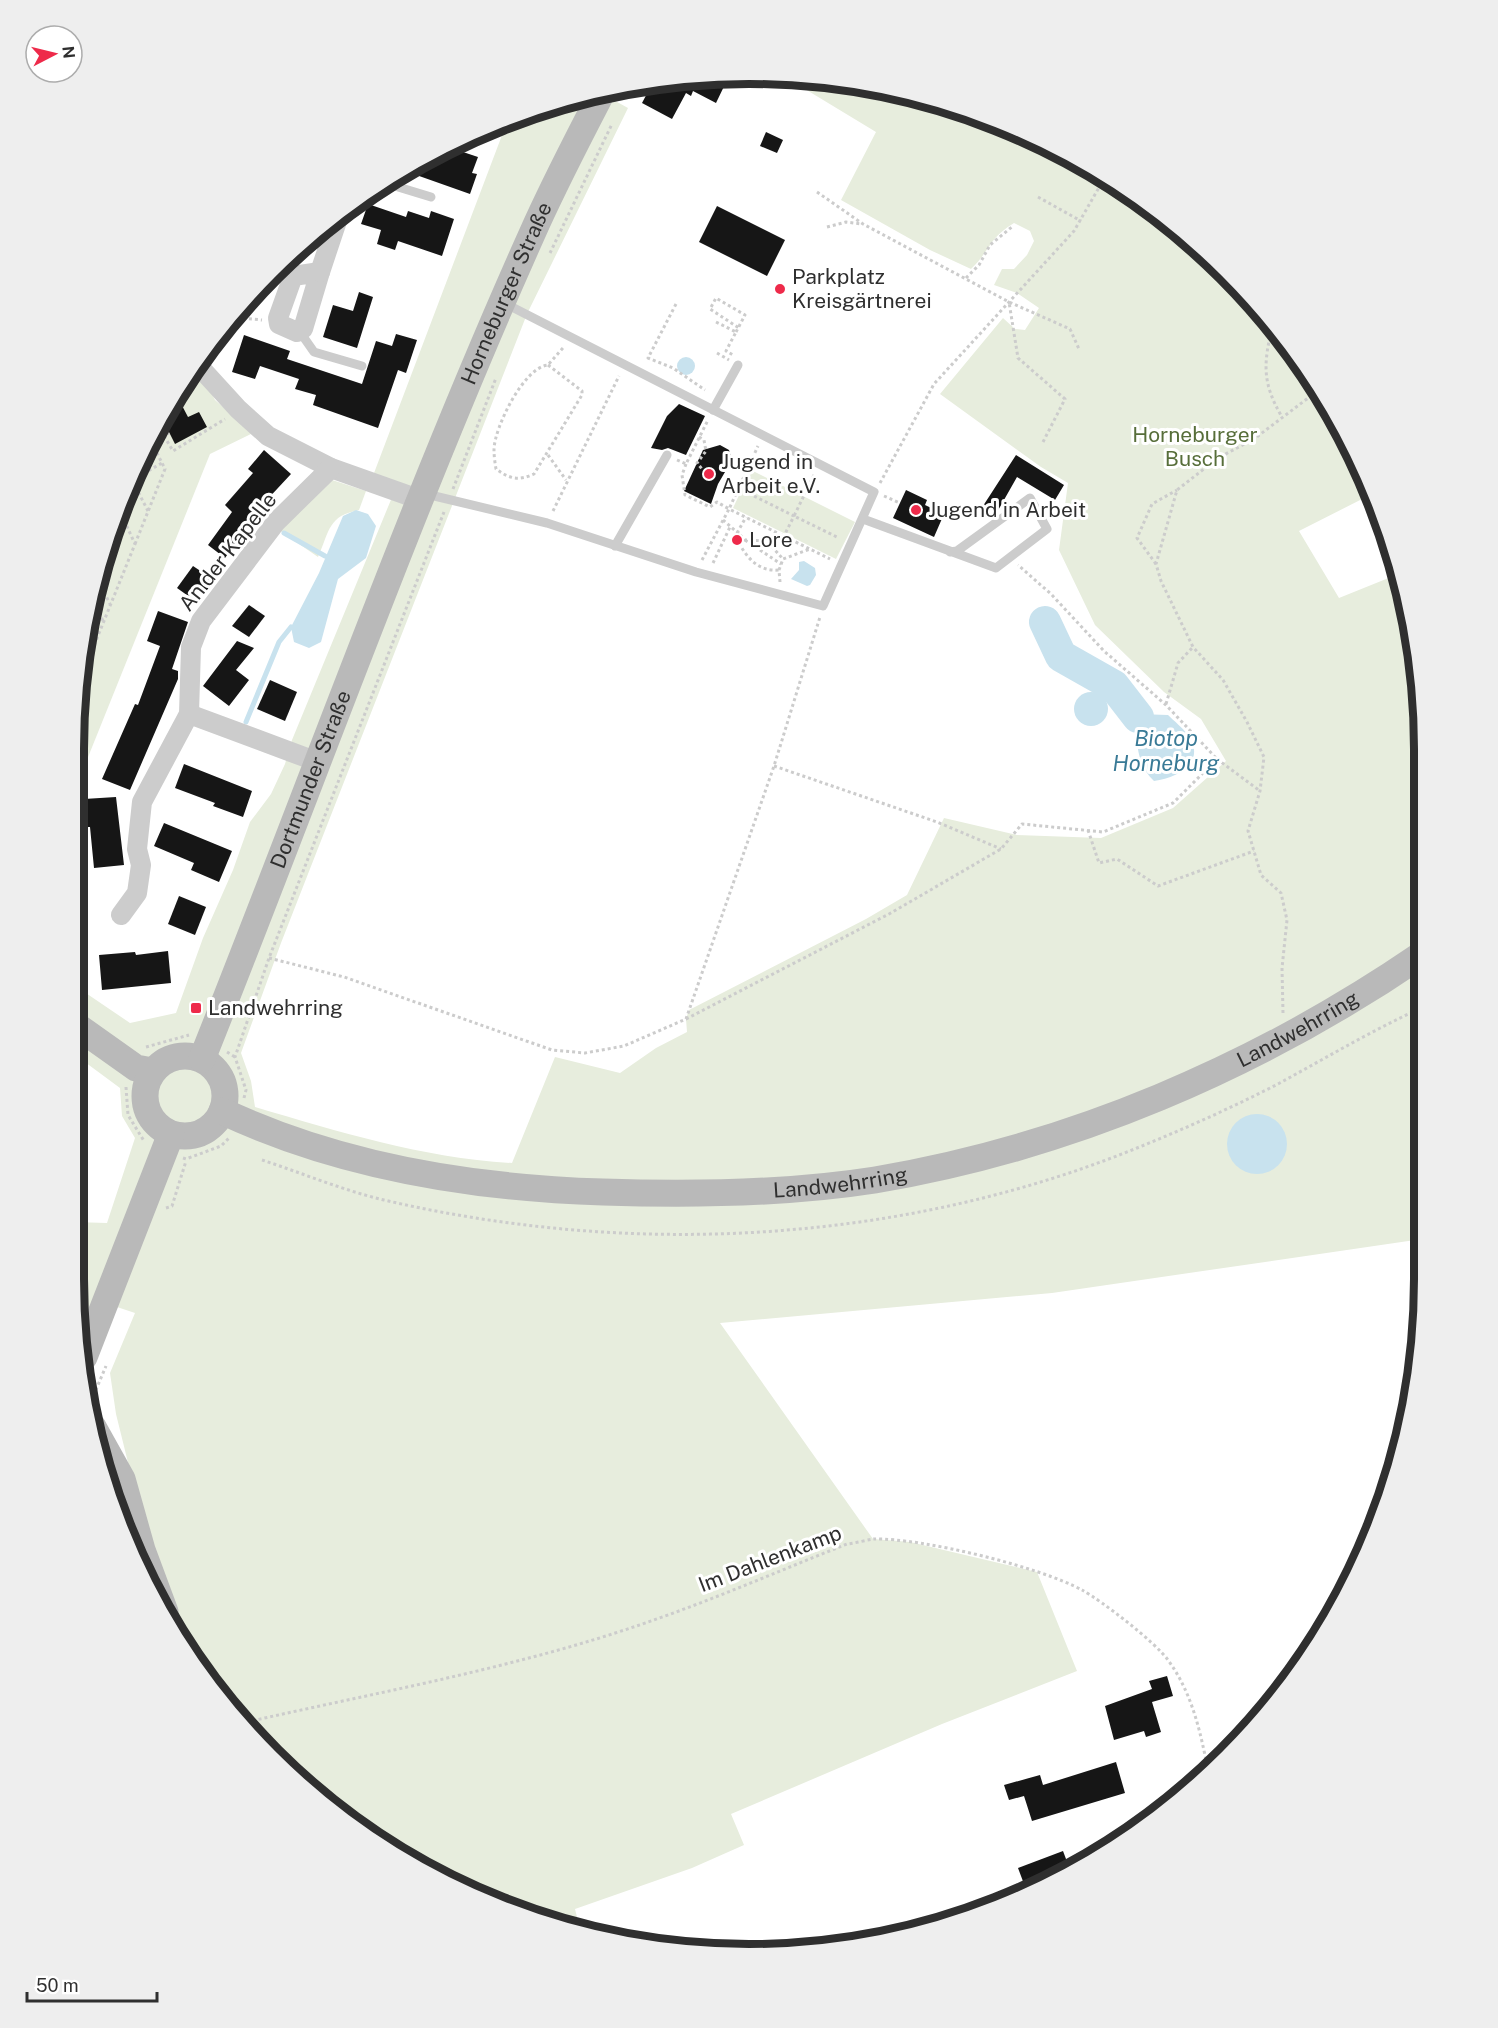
<svg xmlns="http://www.w3.org/2000/svg" width="1498" height="2028" viewBox="0 0 1498 2028" font-family="'Public Sans',sans-serif">
<style>
.green{fill:#e7eddd}
.water{fill:#c8e2ee}
.lines{fill:none;stroke-linecap:round;stroke-linejoin:round}
.stream{stroke:#c8e2ee;stroke-width:5}
.river{stroke:#c8e2ee;stroke-width:32}
.building{fill:#161616}
.path{stroke:#ccc;stroke-width:3;stroke-dasharray:3 3;stroke-linecap:butt}
.lane{stroke:#ccc;stroke-width:9}
.street{stroke:#ccc;stroke-width:20}
.secondary{stroke:#b9b9b9;stroke-width:27}
.poi-dot{fill:#ee2a4a;stroke:#fff;stroke-width:2}
.labels{text-anchor:middle;stroke-width:6;stroke-linejoin:round;paint-order:stroke}
.poi-label{font-size:21px;fill:#2f2f2f;stroke:#fff;text-anchor:start}
.street-label{font-size:21px;fill:#2f2f2f;stroke:#fff}
.park-label{font-size:21px;fill:#576e3a;stroke:#fff}
.water-label{font-size:22px;font-style:italic;fill:#397a96;stroke:#fff}
.rim{fill:none;stroke:#2f2f2f;stroke-width:8}
</style>
<rect width="100%" height="100%" fill="#fff"/>
<!-- green -->
<g class="green">
<path d="M803 78 837 79 966 109 1086 164 1194 241 1285 338 1373 490 1374 493 1299 531 1339 598 1396 575 1419 660 1422 1239 1052 1293 720 1323 873 1539 910 1542 1037 1572 1077 1671 942 1724 731 1814 744 1845 692 1868 575 1909 580 1929 451 1885 303 1787 187 1654 165 1612 116 1414 110 1373 135 1313 105 1303 84 1356 74 1279V1222L107 1223 135 1138 122 1116 120 1088 74 1054V985L130 1023 176 1013 203 938 233 870 250 822 271 794 285 764 292 740 395 490 371 481 507 122 574 97 599 92 628 108 527 314 281 943 241 1053 251 1081 255 1107C340 1132 423 1158 512 1163L555 1057 620 1073 656 1048 687 1032 686 1019 689 1010 866 919 907 895 944 818 1017 835 1101 838 1173 808 1226 761 1201 719 1164 692 1095 625 1059 550 1068 483 1041 467 940 394 1003 318 1015 329 1025 330 1039 308 1017 293 994 285 1002 269H1014L1027 255 1034 241 1030 231 1014 223C988 239 990 251 971 269L930 250 841 200 876 132 800 86Z"/>
<path d="M196 363 215 400 253 433 210 454 74 792V749L96 575 125 490Z"/>
<path d="M751 470 855 522 836 559 733 508Z"/>
<path d="M329 479 366 491 359 510C328 516 330 530 318 557L279 530Z"/>
</g>
<!-- water -->
<g class="water">
<circle cx="686" cy="366" r="9"/>
<path d="M356 510 368 514 376 526 366 558 338 579 321 642 309 648 294 642 291 627 319 573 343 516Z"/>
<path d="M804 561 815 568 816 575 810 585 807 586 791 579 799 570V562Z"/>
<circle cx="1091" cy="709" r="17"/>
<path d="M1138 714 1168 715C1174 721 1183 728 1188 735 1207 762 1178 778 1154 781 1136 765 1135 737 1138 714Z"/>
<path d="M74 931 85 938V962L74 966Z"/>
<circle cx="1257" cy="1144" r="30"/>
</g>
<g class="lines">
<!-- stream -->
<g class="stream">
<path d="M284 533 325 556"/>
<path d="M246 722 279 642 291 627"/>
</g>
<!-- river -->
<path class="river" d="M1045 622 1061 656 1114 686 1138 717"/>
</g>
<!-- building -->
<g class="building">
<path d="M704 75 729 76 716 103 693 91 691 96 686 93 672 119 642 103 652 84Z"/>
<path d="M766 132 783 140 777 153 760 146Z"/>
<path d="M445 146 478 157 472 173 477 174 470 194 405 171Z"/>
<path d="M368 204 406 217 408 211 429 218 431 211 454 219 442 256 398 241 395 250 377 244 381 230 361 224Z"/>
<path d="M717 206 785 240 767 276 699 242Z"/>
<path d="M359 292 373 297 357 348 323 337 333 305 353 311Z"/>
<path d="M396 334 417 340 406 373 398 370 378 428 313 405 316 395 295 389 299 379 260 366 255 379 232 372 244 335 290 351 287 359 362 384 376 341 392 346Z"/>
<path d="M176 394 188 417 199 412 207 427 175 444 163 420Z"/>
<path d="M679 404 705 416 686 455 668 448 662 450 651 448 667 416Z"/>
<path d="M720 445 729 450 732 460 718 484 711 504 684 491 703 450Z"/>
<path d="M264 450 291 474 264 503 225 558 208 545 232 512 225 505 253 473 248 469Z"/>
<path d="M1016 455 1064 485 1055 500 1017 477 996 514 983 506Z"/>
<path d="M906 490 927 500 925 505 944 514 934 537 893 518Z"/>
<path d="M193 566 214 580 198 603 177 588Z"/>
<path d="M249 605 265 616 249 637 232 626Z"/>
<path d="M158 611 188 622 172 669 178 671V679L130 790 102 779 135 704 138 705 160 646 147 641Z"/>
<path d="M237 641 254 648 236 670 249 680 229 706 203 686Z"/>
<path d="M270 680 297 692 285 721 257 709Z"/>
<path d="M184 764 252 791 243 817 213 806 215 803 175 788Z"/>
<path d="M116 797 124 865 94 868 90 827H86L84 799Z"/>
<path d="M164 823 232 851 219 882 191 870 194 863 154 846Z"/>
<path d="M179 896 206 907 195 935 168 924Z"/>
<path d="M168 951 171 983 102 990 99 955 135 952 136 955Z"/>
<path d="M1167 1676 1173 1696 1152 1702 1161 1732 1146 1737 1144 1731 1114 1740 1105 1706 1152 1689 1149 1681Z"/>
<path d="M1116 1762 1125 1793 1032 1821 1024 1796 1009 1800 1004 1785 1040 1775 1043 1785Z"/>
<path d="M1063 1851 1069 1867 1027 1892 1018 1868Z"/>
</g>
<g class="lines">
<!-- path -->
<g class="path">
<path d="M789 78 797 83 799 78"/>
<path d="M817 192 863 224 1009 302"/>
<path d="M1038 197 1081 221"/>
<path d="M827 227 846 222 862 224"/>
<path d="M550 253 612 124"/>
<path d="M966 278 979 265 990 245 1013 226"/>
<path d="M676 304 648 358 673 368 705 390"/>
<path d="M231 317 262 320"/>
<path d="M716 322 736 332 726 351 733 355"/>
<path d="M1273 325C1263 363 1262 383 1282 417"/>
<path d="M736 332 745 315 716 298 710 309 739 328"/>
<path d="M717 353 729 360"/>
<path d="M548 365 582 391V395L534 474C518 481 510 479 496 469 495 463 494 456 494 450 494 428 524 367 548 365L563 348"/>
<path d="M164 436 173 451 225 419"/>
<path d="M699 437 704 440 706 451 697 463 702 469"/>
<path d="M1043 442 1065 399 1018 358 1009 302 1070 329 1079 349"/>
<path d="M152 443 169 433"/>
<path d="M548 455 566 480"/>
<path d="M677 460 686 464 708 420"/>
<path d="M686 464 682 475 685 495 710 507 717 502 729 509 758 446"/>
<path d="M814 475 794 516 839 538"/>
<path d="M880 483 934 384 1074 231 1105 177"/>
<path d="M738 488 794 516 784 536"/>
<path d="M453 489 496 378"/>
<path d="M884 496 900 503"/>
<path d="M148 511 132 480 162 463"/>
<path d="M553 511 619 376"/>
<path d="M723 520 740 535 738 536"/>
<path d="M737 533 746 517"/>
<path d="M740 535 745 540 767 541 783 559"/>
<circle cx="737" cy="540" r="3.5"/>
<path d="M745 540 781 564"/>
<path d="M739 543C747 558 759 572 779 570"/>
<path d="M135 544 165 469 152 443 150 444"/>
<path d="M702 560 729 509 830 559"/>
<path d="M713 563 730 527"/>
<path d="M1156 564 1137 538 1152 504 1177 490"/>
<path d="M96 576 110 604"/>
<path d="M780 582 779 570 783 559 810 549"/>
<path d="M93 598 105 592"/>
<path d="M90 625 105 618"/>
<path d="M83 673 135 544 119 509"/>
<path d="M1166 704 1178 663 1193 647"/>
<path d="M1217 759 1260 791"/>
<path d="M774 766 937 822 1001 849"/>
<path d="M1088 830 1099 863 1117 859 1158 886 1254 851"/>
<path d="M269 958 344 977 552 1050 585 1053 624 1046 686 1019 774 766 820 617"/>
<path d="M1283 1013 1282 968 1287 920 1281 893 1261 875 1248 831 1260 791 1264 757 1247 722 1223 680 1193 647 1161 581 1156 564 1177 490 1218 458 1254 439 1316 392"/>
<path d="M686 1019 889 914 1001 849 1022 824 1103 832 1173 803 1217 759 1166 705 1104 651 1051 594 1018 565"/>
<path d="M146 1047 189 1035"/>
<path d="M227 1052 235 1057"/>
<path d="M126 1087 128 1115 144 1141"/>
<path d="M244 1098 246 1090 235 1057 269 958 444 512"/>
<path d="M183 1158 186 1159 221 1146 230 1137"/>
<path d="M262 1160C302 1173 342 1190 384 1200 632 1258 900 1244 1137 1148 1184 1129 1231 1108 1276 1085 1324 1059 1371 1031 1421 1008"/>
<path d="M166 1208 172 1206 186 1161"/>
<path d="M96 1408 95 1392 106 1366"/>
<path d="M247 1722C379 1692 520 1667 648 1622 715 1599 781 1570 847 1544 856 1543 866 1540 874 1539 923 1538 1040 1567 1082 1590 1102 1601 1155 1642 1168 1660 1192 1693 1200 1730 1208 1770"/>
</g>
<!-- lane -->
<g class="lane">
<path d="M385 183 431 197"/>
<path d="M300 332 314 352 362 366"/>
<path d="M713 410 738 365"/>
<path d="M426 494 547 523 696 572 823 606 874 492 504 303"/>
<path d="M863 519 996 568 1047 529 1030 498 957 551 950 552"/>
<path d="M615 546 667 455"/>
</g>
<!-- street -->
<g class="street">
<path d="M320 272 303 329 297 332 279 324 278 318 293 276Z"/>
<path d="M320 272 340 212"/>
<path d="M196 363 238 409 268 436 331 468 421 500"/>
<path d="M189 714 318 762"/>
<path d="M121 915 137 893 141 865 137 849 142 802 189 714 191 647 201 621 276 522 331 468"/>
</g>
<!-- secondary -->
<g class="secondary">
<path d="M74 1024 136 1068 152 1071"/>
<circle cx="185" cy="1096" r="40"/>
<path id="s1" d="M202 1059C312 784 411 504 532 234 553 186 578 139 602 92"/>
<path id="s2" d="M222 1111C341 1167 473 1188 603 1192 693 1195 786 1194 875 1180 1071 1147 1257 1067 1421 955"/>
<path d="M84 1357 171 1134"/>
<path d="M93 1427 122 1479 142 1550 165 1612"/>
</g>
</g>
<!-- markers -->
<g class="poi-dot">
<circle cx="780" cy="289" r="6"/>
<circle cx="709" cy="474" r="6"/>
<circle cx="916" cy="510" r="6"/>
<circle cx="737" cy="540" r="6"/>
<rect x="190" y="1002" width="12" height="12" rx="3"/>
</g>
<g class="labels">
<!-- poi labels -->
<g class="poi-label">
<text x="792" y="284">Parkplatz<tspan x="792" dy="24">Kreisgärtnerei</tspan></text>
<text x="721" y="469">Jugend in<tspan x="721" dy="24">Arbeit e.V.</tspan></text>
<text x="928" y="517">Jugend in Arbeit</text>
<text x="749" y="547">Lore</text>
<text x="208" y="1015">Landwehrring</text>
</g>
<!-- street labels -->
<g class="street-label">
<text dy="7" stroke="none"><textPath href="#s1" startOffset="824">Horneburger Straße</textPath></text>
<text transform="translate(228 552) rotate(-52)" y="7">An der Kapelle</text>
<text dy="7" stroke="none"><textPath href="#s1" startOffset="300">Dortmunder Straße</textPath></text>
<text dy="7" stroke="none"><textPath href="#s2" startOffset="1116">Landwehrring</textPath></text>
<text dy="7" stroke="none"><textPath href="#s2" startOffset="630">Landwehrring</textPath></text>
<text transform="translate(770 1559) rotate(-21)" y="7">Im Dahlenkamp</text>
</g>
<!-- park labels -->
<g class="park-label">
<text x="1195" y="442">Horneburger<tspan x="1195" dy="24">Busch</tspan></text>
</g>
<!-- water labels -->
<g class="water-label">
<text x="1166" y="746">Biotop<tspan x="1166" dy="25">Horneburg</tspan></text>
</g>
</g>
<!-- crop -->
<path d="M0 0H1498V2028H0ZM749 84H749A665 665 0 0 1 1414 749V1279A665 665 0 0 1 749 1944H749A665 665 0 0 1 84 1279V749A665 665 0 0 1 749 84Z" fill="#eee" fill-rule="evenodd"/>
<path class="rim" d="M749 84H749A665 665 0 0 1 1414 749V1279A665 665 0 0 1 749 1944H749A665 665 0 0 1 84 1279V749A665 665 0 0 1 749 84Z"/>
<!-- north arrow -->
<g transform="translate(54 54) rotate(83)"><circle r="28" fill="#ffffff" stroke="#acacac" stroke-width="1.5"/>
<path d="M0-4.5L10 22L0 15L-10 22Z" fill="#ee2a4a"/>
<text y="-9" font-size="16" font-weight="bold" text-anchor="middle" fill="#2f2f2f">N</text>
</g>
<!-- scale -->
<path d="M27 1992v9h130v-9" fill="none" stroke="#2f2f2f" stroke-width="3"/>
<text x="36" y="1992" font-size="18" fill="#2f2f2f" stroke="#ffffff" stroke-width="4.5" paint-order="stroke">50 m</text>
</svg>
